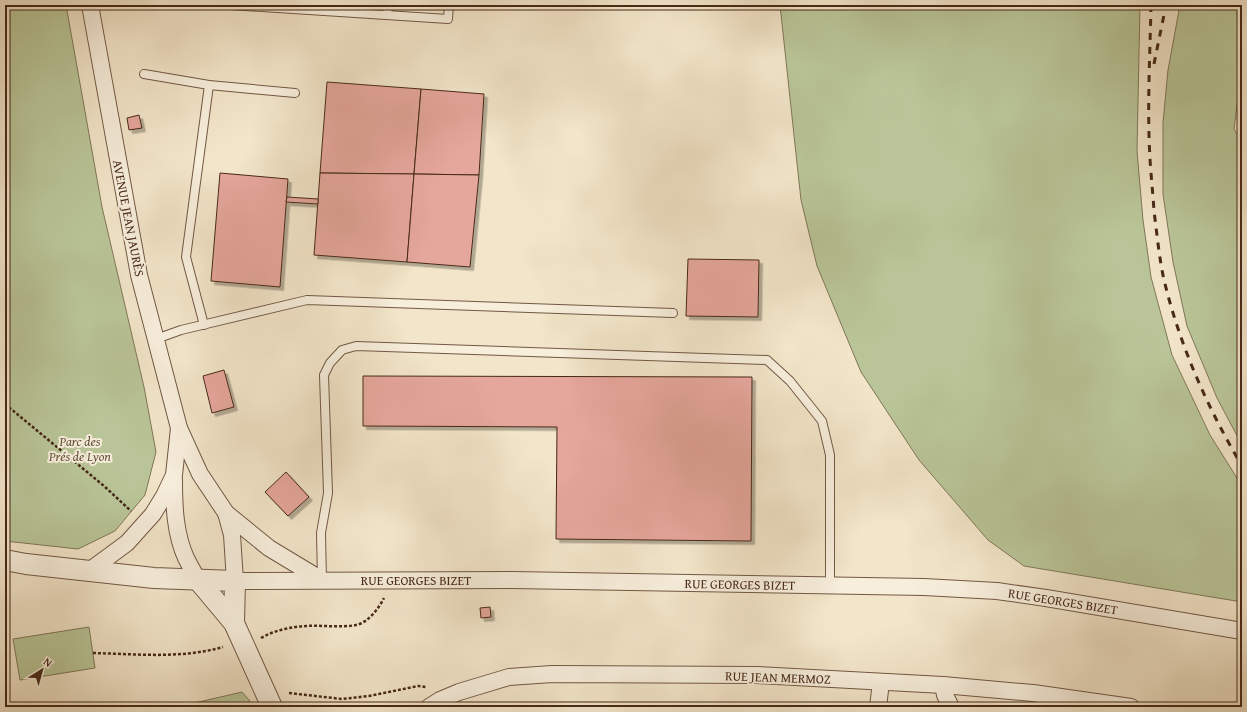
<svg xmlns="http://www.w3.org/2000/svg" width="1247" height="712" viewBox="0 0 1247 712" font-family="'Gentium Book Plus',serif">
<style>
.green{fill:#b9c598;stroke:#807758}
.building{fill:#e5a69b;stroke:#472918;filter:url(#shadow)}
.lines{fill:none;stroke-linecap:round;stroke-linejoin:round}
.service-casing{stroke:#725844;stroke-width:10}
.minor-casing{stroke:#725844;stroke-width:18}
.tertiary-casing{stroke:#725844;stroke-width:22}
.path{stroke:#472918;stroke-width:2.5;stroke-dasharray:3 2;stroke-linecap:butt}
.service{stroke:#f7eedc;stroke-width:8}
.minor{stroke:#f7eedc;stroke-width:16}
.tertiary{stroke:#f7eedc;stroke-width:20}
.rail{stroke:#472918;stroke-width:3;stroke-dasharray:7 7;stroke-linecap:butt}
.labels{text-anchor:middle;stroke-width:4;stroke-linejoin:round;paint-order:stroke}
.street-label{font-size:13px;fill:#472918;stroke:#f7eedc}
.park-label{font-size:13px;font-style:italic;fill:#645038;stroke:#f7eedc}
</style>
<defs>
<filter id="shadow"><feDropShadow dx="3.5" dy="3.5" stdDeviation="0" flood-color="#0004"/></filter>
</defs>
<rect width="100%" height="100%" fill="#f2e5c9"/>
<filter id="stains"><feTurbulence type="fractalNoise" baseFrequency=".005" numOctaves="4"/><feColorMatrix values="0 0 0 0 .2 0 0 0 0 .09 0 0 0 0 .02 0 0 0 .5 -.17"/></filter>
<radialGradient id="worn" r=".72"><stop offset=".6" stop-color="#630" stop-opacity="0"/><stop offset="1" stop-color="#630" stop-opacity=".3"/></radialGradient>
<!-- green -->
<g class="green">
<path d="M5 5H66L102 207 144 387 156 452 145 495 115 531 78 549 5 541Z"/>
<path d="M780 5H1140L1137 151 1143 220 1151 277 1172 355 1210 435 1242 486V602L1024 566 988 540 919 460 861 372 817 266 801 200Z"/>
<path d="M1180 5H1239L1237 13 1242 38V67L1234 129 1242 142V445L1217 398 1187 326 1173 262 1163 194V123L1168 70Z"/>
<path d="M89 627 95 668 20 680 13 639Z"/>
<path d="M242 692 250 701 240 707H177Z"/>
</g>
<!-- building -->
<g class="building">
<path d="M327 82 421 89 414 174 320 173Z"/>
<path d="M421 89 484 94 479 175 414 174Z"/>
<path d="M139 115 142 128 129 130 127 118Z"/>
<path d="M220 173 288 179 280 287 211 281Z"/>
<path d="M320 173 414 174 407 262 314 255Z"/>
<path d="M414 174 479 175 470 267 407 262Z"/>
<path d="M287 197 318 199V204L286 202Z"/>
<path d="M688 259 759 260 758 317 686 316Z"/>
<path d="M224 370 234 407 212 413 203 376Z"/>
<path d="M363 376 752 377 751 541 556 539 557 427 363 426Z"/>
<path d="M286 472 309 497 288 516 265 492Z"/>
<path d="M490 607 491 617 481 618 480 608Z"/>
</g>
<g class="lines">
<defs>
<g id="service">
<path d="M230 5 448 19 449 5"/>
<path d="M387 15 388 5"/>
<path d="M144 74 209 85"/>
<path d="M204 325 186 257 209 85 295 93"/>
<path d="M156 339 181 330 307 300 673 313"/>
<path d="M322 580 321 533 328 493 324 375 330 363 342 350 356 346 767 360 790 381 822 421 830 455V585"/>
</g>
<g id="minor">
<path d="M90 5 139 275 179 428 200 474 226 513 269 548 322 580"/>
<path d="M174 480C174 506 175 534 186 558 190 566 194 573 198 580"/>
<path d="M226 513 232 535 235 581 512 580 924 587 997 591 1046 598 1242 631"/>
<path d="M89 571 127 543 153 514 164 496 174 475 179 428"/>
<path d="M943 685 945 695 951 707"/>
<path d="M429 707 440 700 459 692 509 677 552 674 757 675 943 685 1033 693 1131 707"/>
<path d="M878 707 881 682"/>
</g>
<g id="tertiary">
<path d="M5 560 26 564 154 578 235 581 234 623"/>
<path d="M198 580 234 623 272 707"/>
</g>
</defs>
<!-- service casing -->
<use href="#service" class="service-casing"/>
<!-- minor casing -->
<use href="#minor" class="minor-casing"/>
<!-- tertiary casing -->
<use href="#tertiary" class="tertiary-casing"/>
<!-- path -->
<g class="path">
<path d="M5 404 104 486 131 511"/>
<path d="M261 638C275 630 291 627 306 626 323 625 340 628 356 625 368 623 379 608 384 598"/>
<path d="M93 653C136 654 181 659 223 647"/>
<path d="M289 693 342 699 369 696 418 686 426 687"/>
</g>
<!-- service -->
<use href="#service" class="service"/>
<!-- minor -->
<use href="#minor" class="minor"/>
<!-- tertiary -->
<use href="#tertiary" class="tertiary"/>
<!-- rail -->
<g class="rail">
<path d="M1151 5C1150 56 1147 108 1150 159 1151 176 1153 194 1154 211 1157 234 1159 257 1164 280 1180 346 1207 407 1242 466"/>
<path d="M1154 64 1166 5"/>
</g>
</g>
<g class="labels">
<!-- street labels -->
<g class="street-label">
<text transform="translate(129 218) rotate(79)" y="5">AVENUE JEAN JAURÈS</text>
<text x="416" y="585">RUE GEORGES BIZET</text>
<text transform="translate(740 584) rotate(1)" y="5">RUE GEORGES BIZET</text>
<text transform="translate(1063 601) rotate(9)" y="5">RUE GEORGES BIZET</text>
<text transform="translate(778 677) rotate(2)" y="5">RUE JEAN MERMOZ</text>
</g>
<!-- park labels -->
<g class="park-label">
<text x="80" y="446">Parc des<tspan x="80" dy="15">Prés de Lyon</tspan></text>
</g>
</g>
<!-- margin -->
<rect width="1247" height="712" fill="none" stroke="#f2e5c9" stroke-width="20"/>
<rect x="6" y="6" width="1235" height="700" fill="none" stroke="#472918" stroke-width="2"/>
<rect x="10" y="10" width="1227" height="692" fill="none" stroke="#472918"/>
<!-- north arrow -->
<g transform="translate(42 670) rotate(37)" stroke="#f7eedc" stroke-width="3" paint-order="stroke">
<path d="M0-3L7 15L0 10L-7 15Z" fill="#472918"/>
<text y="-6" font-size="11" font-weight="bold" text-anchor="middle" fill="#472918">N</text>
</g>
<rect width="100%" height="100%" filter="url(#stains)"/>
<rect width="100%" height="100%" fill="url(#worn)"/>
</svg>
